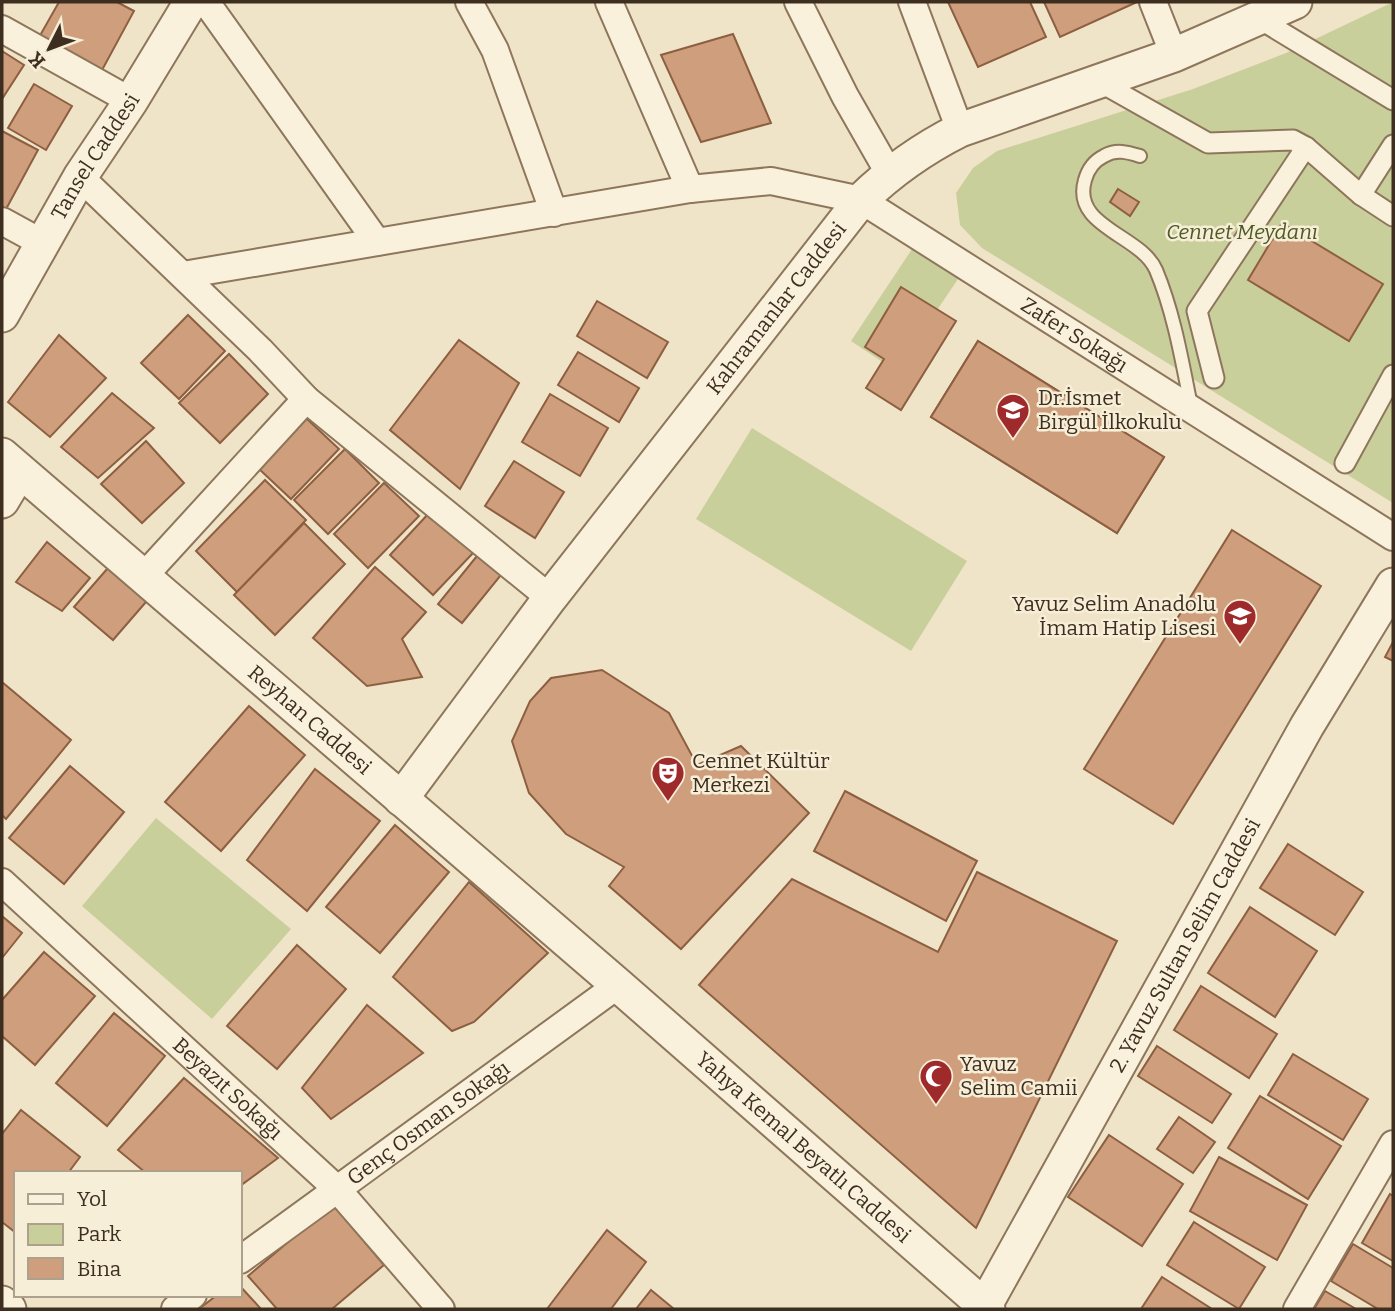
<svg xmlns="http://www.w3.org/2000/svg" width="1395" height="1311" viewBox="0 0 1395 1311" font-family="Bitter,serif">
<style>
.green{fill:#c9cf9b}
.building{fill:#cf9f7d;stroke:#8d5f41;stroke-width:2}
.lines{fill:none;stroke-linecap:round;stroke-linejoin:round}
.service-casing{stroke:#8d765c;stroke-width:16}
.pedestrian-casing{stroke:#8d765c;stroke-width:23}
.minor-casing{stroke:#8d765c;stroke-width:30}
.tertiary-casing{stroke:#8d765c;stroke-width:37}
.service{stroke:#faf1dc;stroke-width:12}
.pedestrian{stroke:#faf1dc;stroke-width:19}
.minor{stroke:#faf1dc;stroke-width:26}
.tertiary{stroke:#faf1dc;stroke-width:33}
.labels{text-anchor:middle;stroke-width:5;stroke-linejoin:round;paint-order:stroke}
.street-label{font-size:21px;fill:#3d2e20;stroke:#f7eed8}
.park-label{font-size:21px;font-style:italic;fill:#4d5a26;stroke:#f7eed8}
.poi-label{font-size:21px;fill:#3d2e20;stroke:#f7eed8;text-anchor:start}
</style>
<rect width="100%" height="100%" fill="#f0e4c8"/>
<!-- green -->
<g class="green">
<path d="M1393 2V503L982 248 960 225 956 193 973 168 997 151 1193 89 1286 53Z"/>
<path d="M912 249 958 279 896 371 851 341Z"/>
<path d="M752 428 967 561 911 651 696 519Z"/>
<path d="M156 818 291 929 212 1019 82 906Z"/>
</g>
<!-- building -->
<g class="building">
<path d="M59 2H117L134 11 101 72 38 39Z"/>
<path d="M948 2H1030L1046 37 978 67Z"/>
<path d="M1044 2H1137L1060 37Z"/>
<path d="M733 34 771 123 701 142 661 55Z"/>
<path d="M2 51 24 65 2 99Z"/>
<path d="M34 84 72 106 46 150 8 128Z"/>
<path d="M2 131 38 150 5 211 2 210Z"/>
<path d="M1118 189 1139 202 1130 216 1110 202Z"/>
<path d="M1282 223 1383 284 1349 341 1248 280Z"/>
<path d="M901 287 956 321 901 410 866 388 884 359 865 347Z"/>
<path d="M597 301 668 342 647 378 577 336Z"/>
<path d="M188 315 225 351 179 399 141 363Z"/>
<path d="M59 335 106 378 50 437 8 402Z"/>
<path d="M459 340 519 383 460 489 390 430Z"/>
<path d="M978 341 1164 457 1117 533 931 417Z"/>
<path d="M978 341 1164 457 1117 533 931 417Z"/>
<path d="M578 352 639 388 619 422 558 385Z"/>
<path d="M229 354 268 394 220 443 179 403Z"/>
<path d="M112 393 154 428 98 478 61 447Z"/>
<path d="M550 394 608 428 580 476 522 442Z"/>
<path d="M306 418 339 449 291 499 258 468Z"/>
<path d="M146 441 184 483 142 523 101 484Z"/>
<path d="M345 449 379 483 328 534 294 500Z"/>
<path d="M514 461 564 492 535 538 485 506Z"/>
<path d="M265 480 306 520 237 592 196 551Z"/>
<path d="M384 483 419 516 368 568 334 534Z"/>
<path d="M430 512 474 552 433 595 390 555Z"/>
<path d="M304 523 345 564 275 635 234 595Z"/>
<path d="M1232 530 1321 586 1173 824 1084 769Z"/>
<path d="M47 542 90 578 62 611 16 582Z"/>
<path d="M477 556 501 575 462 623 438 604Z"/>
<path d="M114 561 152 595 113 640 74 607Z"/>
<path d="M375 567 426 612 402 639 422 677 367 686 313 638Z"/>
<path d="M1393 642V661L1385 657Z"/>
<path d="M602 670 669 713 697 765 741 746 809 813 681 949 609 886 624 867 566 834 529 793 512 741 530 701 551 678Z"/>
<path d="M2 682 71 740 6 819 2 815Z"/>
<path d="M249 706 305 755 221 851 165 802Z"/>
<path d="M70 766 124 812 64 884 9 838Z"/>
<path d="M315 769 380 821 307 911 247 860Z"/>
<path d="M845 791 977 861 946 921 814 851Z"/>
<path d="M395 825 449 872 380 953 326 907Z"/>
<path d="M1288 844 1363 892 1335 935 1260 888Z"/>
<path d="M977 872 1117 941 976 1228 699 985 792 879 938 952Z"/>
<path d="M469 882 548 953 474 1022 452 1031 393 977Z"/>
<path d="M1250 907 1317 951 1275 1017 1208 973Z"/>
<path d="M2 916 22 933 2 958Z"/>
<path d="M297 945 346 989 277 1069 227 1026Z"/>
<path d="M44 952 95 996 35 1065 2 1036V1000Z"/>
<path d="M1201 986 1277 1034 1249 1078 1174 1030Z"/>
<path d="M367 1005 423 1053 331 1119 302 1088Z"/>
<path d="M114 1013 165 1056 107 1126 56 1083Z"/>
<path d="M1157 1046 1231 1094 1212 1123 1138 1076Z"/>
<path d="M1293 1054 1368 1099 1343 1140 1268 1095Z"/>
<path d="M184 1078 278 1158 240 1186V1173H146L118 1150Z"/>
<path d="M1260 1096 1341 1146 1308 1199 1228 1148Z"/>
<path d="M21 1110 80 1157 68 1173H16V1233L2 1222V1134Z"/>
<path d="M1179 1117 1215 1142 1193 1173 1157 1149Z"/>
<path d="M1109 1135 1183 1184 1142 1246 1068 1197Z"/>
<path d="M1219 1157 1307 1205 1277 1260 1190 1211Z"/>
<path d="M1390 1194 1393 1196V1261L1362 1243Z"/>
<path d="M333 1204 384 1265 332 1309H277L248 1276Z"/>
<path d="M1194 1222 1265 1267 1239 1309 1167 1265Z"/>
<path d="M607 1230 646 1262 611 1309H547Z"/>
<path d="M1353 1244 1393 1268V1309H1378L1331 1281Z"/>
<path d="M1162 1277 1212 1309H1141Z"/>
<path d="M240 1286 261 1309H199L217 1295H240Z"/>
<path d="M651 1290 674 1309H636Z"/>
<path d="M1325 1291 1356 1309H1314Z"/>
</g>
<g class="lines">
<defs>
<path id="service" d="M1140 156C1127 152 1116 149 1104 156 1094 161 1088 169 1085 180 1071 227 1141 235 1156 270 1174 313 1182 361 1191 406"/>
<g id="pedestrian">
<path d="M1258 18 1393 100"/>
<path d="M1098 81 1208 143 1293 140 1306 147"/>
<path d="M1361 195 1393 145"/>
<path d="M1214 378 1197 311 1306 147 1361 195 1393 216"/>
<path d="M1345 463 1393 375"/>
</g>
<g id="minor">
<path d="M206 2 377 242"/>
<path d="M469 2 495 50 554 213"/>
<path d="M609 2 690 189"/>
<path d="M798 2 845 96 889 173"/>
<path d="M912 2 960 130"/>
<path d="M1153 2 1174 55"/>
<path d="M2 29 131 101"/>
<path d="M80 177 260 350 306 399 550 598"/>
<path d="M2 221 44 244"/>
<path id="s1" d="M183 275 690 189 771 181 861 200 1393 537"/>
<path d="M144 576 306 399"/>
<path id="s2" d="M2 882 337 1189 441 1309"/>
<path id="s3" d="M240 1260 618 985"/>
<path d="M175 1309 193 1295"/>
<path d="M1297 1309 1393 1144"/>
</g>
<g id="tertiary">
<path id="s4" d="M2 315 80 177 131 101 191 2"/>
<path id="s5" d="M2 455 618 985 988 1309"/>
<path d="M2 501 20 471"/>
<path id="s6" d="M401 799 550 598 861 200C891 171 922 149 960 130L1174 55 1295 2"/>
<path d="M2 1303 9 1309"/>
<path id="s7" d="M983 1309 1307 726 1393 585"/>
</g>
</defs>
<!-- service casing -->
<use href="#service" class="service-casing"/>
<!-- pedestrian casing -->
<use href="#pedestrian" class="pedestrian-casing"/>
<!-- minor casing -->
<use href="#minor" class="minor-casing"/>
<!-- tertiary casing -->
<use href="#tertiary" class="tertiary-casing"/>
<!-- service -->
<use href="#service" class="service"/>
<!-- pedestrian -->
<use href="#pedestrian" class="pedestrian"/>
<!-- minor -->
<use href="#minor" class="minor"/>
<!-- tertiary -->
<use href="#tertiary" class="tertiary"/>
</g>
<!-- icons -->
<defs>
<symbol id="school-pin" viewBox="-11 -11 22 30"><path d="M0 17L-7.5 6A9.5 9.5 0 1 1 7.5 6Z" fill="#9e2a2b" stroke="#f7eed8"/><path d="M0-5L7-2L0 1L-7-2ZM-4 1L0 2.5L4 1V4Q0 6-4 4Z" fill="#fff"/></symbol>
<symbol id="theatre-pin" viewBox="-11 -11 22 30"><path d="M0 17L-7.5 6A9.5 9.5 0 1 1 7.5 6Z" fill="#9e2a2b" stroke="#f7eed8"/><path d="M-5-5.5Q0-4 5-5.5V0Q5 5 0 6Q-5 5-5 0ZM-3.3-2.5H-1v1.5H-3.3ZM1-2.5H3.3v1.5H1ZM-2.8 1Q0 5.5 2.8 1Z" fill="#fff"/></symbol>
<symbol id="mosque-pin" viewBox="-11 -11 22 30"><path d="M0 17L-7.5 6A9.5 9.5 0 1 1 7.5 6Z" fill="#9e2a2b" stroke="#f7eed8"/><path d="M3.5-4.9A6 6 0 1 0 3.5 4.9A5 5 0 1 1 3.5-4.9Z" fill="#fff"/></symbol>
</defs>
<g fill-rule="evenodd">
<use href="#school-pin" x="994" y="391" width="38" height="52"/>
<use href="#school-pin" x="1221" y="597" width="38" height="52"/>
<use href="#theatre-pin" x="649" y="754" width="38" height="52"/>
<use href="#mosque-pin" x="917" y="1057" width="38" height="52"/>
</g>
<g class="labels">
<!-- street labels -->
<g class="street-label">
<text dy="7" stroke="none"><textPath href="#s4" startOffset="184">Tansel Caddesi</textPath></text>
<text dy="7" stroke="none"><textPath href="#s6" startOffset="618">Kahramanlar Caddesi</textPath></text>
<text dy="7" stroke="none"><textPath href="#s1" startOffset="940">Zafer Sokağı</textPath></text>
<text dy="7" stroke="none"><textPath href="#s5" startOffset="406">Reyhan Caddesi</textPath></text>
<text dy="7" stroke="none"><textPath href="#s7" startOffset="416">2. Yavuz Sultan Selim Caddesi</textPath></text>
<text dy="7" stroke="none"><textPath href="#s2" startOffset="306">Beyazıt Sokağı</textPath></text>
<text dy="7" stroke="none"><textPath href="#s3" startOffset="233">Genç Osman Sokağı</textPath></text>
<text dy="7" stroke="none"><textPath href="#s5" startOffset="1059">Yahya Kemal Beyatlı Caddesi</textPath></text>
</g>
<!-- park labels -->
<g class="park-label">
<text x="1242" y="239">Cennet Meydanı</text>
</g>
<!-- poi labels -->
<g class="poi-label">
<text x="1038" y="405">Dr.İsmet<tspan x="1038" dy="24">Birgül İlkokulu</tspan></text>
<text x="1216" y="611" text-anchor="end">Yavuz Selim Anadolu<tspan x="1216" dy="24">İmam Hatip Lisesi</tspan></text>
<text x="692" y="768">Cennet Kültür<tspan x="692" dy="24">Merkezi</tspan></text>
<text x="960" y="1071">Yavuz<tspan x="960" dy="24">Selim Camii</tspan></text>
</g>
</g>
<!-- border -->
<rect width="1395" height="1311" fill="none" stroke="#3d2e20" stroke-width="7"/>
<!-- legend -->
<rect x="14" y="1171" width="228" height="126" fill="#f7eed8" stroke="#ada18e" stroke-width="2"/>
<rect x="28" y="1194" width="35" height="10" fill="#faf1dc" stroke="#ada18e" stroke-width="2"/>
<text x="77" y="1206" font-size="21" fill="#3d2e20">Yol</text>
<rect x="28" y="1224" width="35" height="21" fill="#c9cf9b" stroke="#ada18e" stroke-width="2"/>
<text x="77" y="1241" font-size="21" fill="#3d2e20">Park</text>
<rect x="28" y="1258" width="35" height="21" fill="#cf9f7d" stroke="#ada18e" stroke-width="2"/>
<text x="77" y="1276" font-size="21" fill="#3d2e20">Bina</text>
<!-- north arrow -->
<g transform="translate(49 49) rotate(228)" stroke="#f7eed8" stroke-width="5" paint-order="stroke">
<path d="M0-5L12 26L0 18L-12 26Z" fill="#3d2e20"/>
<text y="-10" font-size="19" font-weight="bold" text-anchor="middle" fill="#3d2e20">K</text>
</g>
</svg>
